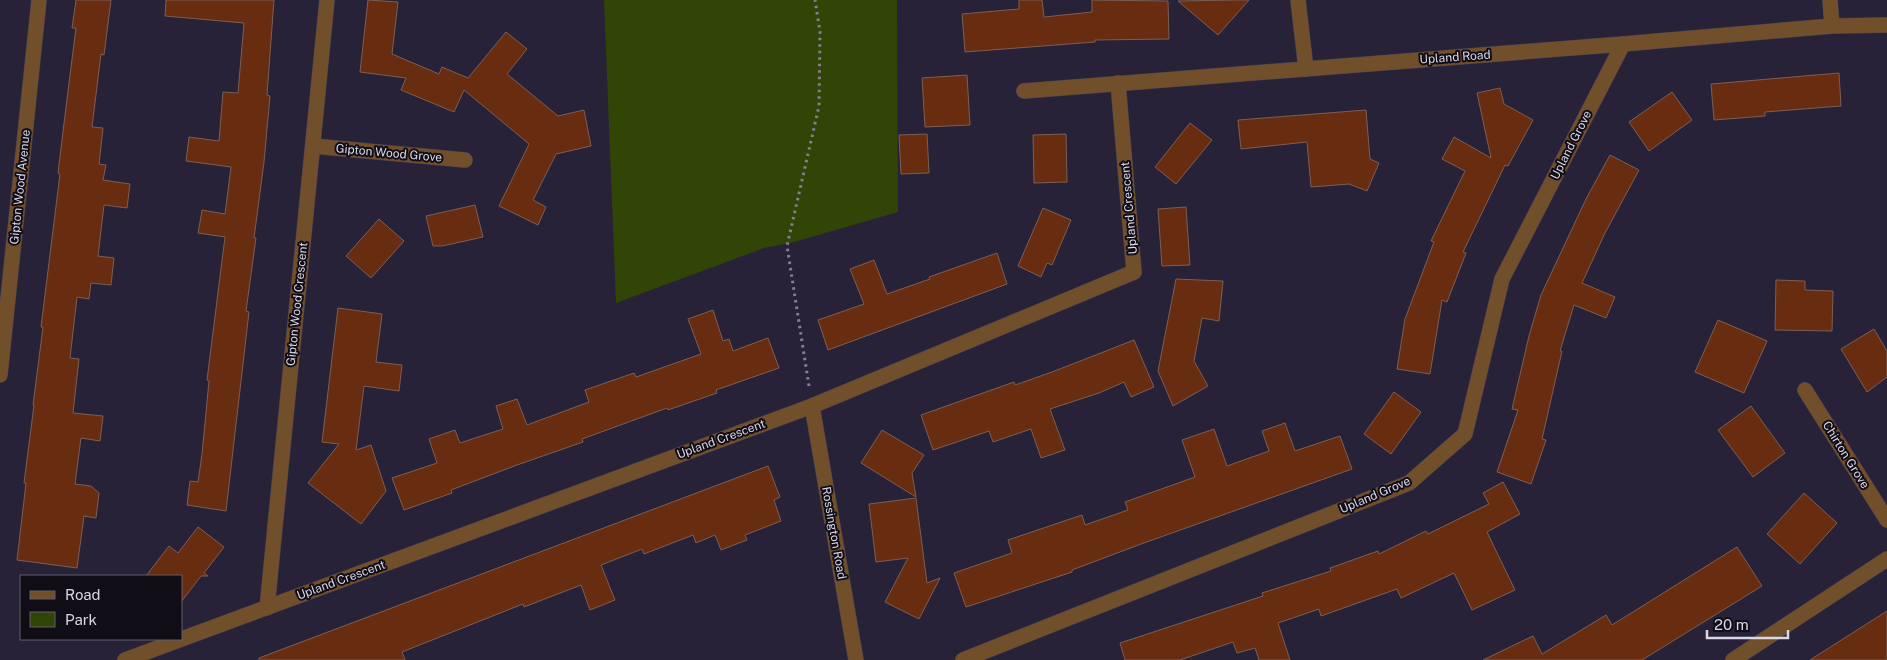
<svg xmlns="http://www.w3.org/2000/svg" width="1887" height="660" viewBox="0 0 1887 660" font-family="'Public Sans',sans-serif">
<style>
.green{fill:#314506}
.building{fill:#682d11;stroke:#7b5f53}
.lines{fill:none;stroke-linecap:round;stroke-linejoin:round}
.minor-casing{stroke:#443f54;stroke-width:16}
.path{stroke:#848092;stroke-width:3;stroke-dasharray:2.5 4;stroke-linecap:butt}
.minor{stroke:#714f2a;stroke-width:15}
.labels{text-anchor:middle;stroke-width:4;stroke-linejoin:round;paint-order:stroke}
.street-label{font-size:12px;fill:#dad7e5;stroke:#100d17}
</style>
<rect width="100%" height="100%" fill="#282238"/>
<!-- green -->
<path class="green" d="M604 0H897L898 212 794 242 764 248 616 303Z"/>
<!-- building -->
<g class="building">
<path d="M76 0H111L104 55 101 54 92 127 103 128 99 164 106 165 103 180 130 184 127 208 104 205 98 256 114 258 111 285 91 283 89 299 77 297 70 358 79 359 73 413 103 416 100 441 81 438 75 484 91 486 99 493 96 518 84 516 77 568 17 560 26 483H24L34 405H33L43 327H41L60 174 58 173 67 99 76 28H72Z"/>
<path d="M166 0H274L267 95 270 96 264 162 254 238H256L246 311 249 312 226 511 187 505 190 481 198 482 202 454 209 381 207 380 225 237 198 233 200 222 202 210 225 214 231 167 186 161 189 137 219 141 223 92 238 93 244 23 165 16Z"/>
<path d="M368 0 398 2 392 54 439 74 442 67 468 78 506 32 527 49 507 74 558 116 584 110 591 146 556 154 533 200 546 207 538 225 499 206 529 144 464 90 454 112 401 90 406 78 360 72Z"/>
<path d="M1019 0H1042L1044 17 1092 12V0L1168 1 1169 39 1095 40V42L965 52 962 14 1019 9Z"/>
<path d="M1249 0 1218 35 1178 1 1235 0Z"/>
<path d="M1839 73 1841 106 1765 112V116L1714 120 1711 84Z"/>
<path d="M967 75 970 125 925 127 922 78Z"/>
<path d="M1500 88 1504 104 1533 120 1508 166 1505 165 1463 252 1466 253 1447 302 1442 300 1430 374 1397 369 1405 319 1434 242 1431 241 1465 171 1442 159 1454 137 1491 158 1477 93Z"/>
<path d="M1672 92 1692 120 1649 151 1629 122Z"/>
<path d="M1366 110 1370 159 1379 163 1367 191 1349 184 1311 187 1307 142 1241 149 1238 120Z"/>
<path d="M1190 123 1212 140 1176 184 1155 167Z"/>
<path d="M927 134 929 173 901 174 899 135Z"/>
<path d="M1066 134 1067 182 1034 183 1033 135Z"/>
<path d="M1610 155 1639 170 1605 233 1582 283 1615 297 1606 318 1574 305 1560 351H1562L1542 439 1546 440 1531 484 1497 472 1518 410 1512 409 1529 336 1541 295 1586 199Z"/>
<path d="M475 205 483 237 442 246H433L426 216Z"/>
<path d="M1186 207 1190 265 1162 266 1158 209Z"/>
<path d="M1043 208 1071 220 1052 265 1047 263 1041 277 1018 266Z"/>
<path d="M379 219 404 241 371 278 346 256Z"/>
<path d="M997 253 1007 284 828 350 818 320 864 304 850 269 874 260 887 294 930 279 929 277Z"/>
<path d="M1176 279 1223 281 1219 321 1202 318 1194 361 1208 386 1173 406 1158 371Z"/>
<path d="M1776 280 1805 281V290L1833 291 1832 331 1775 330Z"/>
<path d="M338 308 382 314 376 362 402 365 399 391 364 386 356 450 371 445 386 491 361 524 308 483 339 444 322 442Z"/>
<path d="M713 310 723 341 729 339 733 351 768 338 779 368 716 390 717 393 668 410 667 408 582 439 583 442 517 465 451 490 452 493 404 510 392 478 437 463 429 439 455 430 460 443 503 429 496 406 517 399 527 425 589 402 585 390 634 373 636 377 701 354 688 319Z"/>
<path d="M1718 320 1767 341 1744 393 1695 372Z"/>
<path d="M1874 329 1887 351V377L1867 392 1841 349Z"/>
<path d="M1134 340 1154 387 1131 397 1124 382 1099 393 1050 409 1065 450 1041 458 1031 429 993 442 989 431 933 450 921 415 1014 382 1015 385 1052 372Z"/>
<path d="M1394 392 1421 412 1391 454 1364 434Z"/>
<path d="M1751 406 1785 453 1753 477 1718 430Z"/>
<path d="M1285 423 1295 451 1340 436 1352 469 1141 544 1072 570V572L966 607 954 573 1012 553 1008 540 1082 515 1085 525 1128 510 1125 502 1195 477 1182 440 1214 429 1227 466 1269 451 1262 431Z"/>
<path d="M882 430 924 455 912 473 916 497 861 463Z"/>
<path d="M768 466 780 497 774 500 781 521 745 535 747 540 721 550 715 535 696 543 693 535 644 554 642 549 601 565 615 600 590 610 581 585 524 607 523 604 402 652 405 660H259V658Z"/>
<path d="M1503 482 1520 514 1487 532 1515 590 1472 610 1454 573 1401 598 1397 589 1321 616 1319 609 1278 623 1290 660H1259L1255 648 1237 653 1233 642 1180 660H1125L1120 643 1263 596 1262 593 1331 571 1330 568 1378 551 1379 554 1426 531 1428 534 1489 504 1483 493Z"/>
<path d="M1804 493 1837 523 1800 564 1767 534Z"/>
<path d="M916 498 927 583 940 578 919 619 885 602 908 558 876 562 869 504Z"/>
<path d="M198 527 224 547 204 573 208 576H201L181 602V576H146L169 546 178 553Z"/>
<path d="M1737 547 1762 586 1642 660H1483L1533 636 1542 654 1606 615 1612 625Z"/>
<path d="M1887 611V660H1810Z"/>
</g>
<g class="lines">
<defs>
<g id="minor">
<path d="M1298 0 1306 69"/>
<path d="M1830 0 1832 26"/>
<path d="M1024 91 1623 44 1832 26 1887 25"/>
<path d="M313 146 465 160"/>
<path d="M0 375 39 0"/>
<path d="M1805 390 1887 520"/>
<path d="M812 406 856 660"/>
<path d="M267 608 327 0"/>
<path d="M125 660 812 406 1134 272 1118 83"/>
<path d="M963 660 1409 483 1465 434 1502 279 1623 44"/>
<path d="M1733 660 1887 559"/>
</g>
</defs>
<!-- minor casing -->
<use href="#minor" class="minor-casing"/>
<!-- path -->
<path class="path" d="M809 386 787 246 819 106 820 32 815 0"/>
<!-- minor -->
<use href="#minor" class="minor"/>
</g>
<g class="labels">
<!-- street labels -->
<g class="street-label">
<text transform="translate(1455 57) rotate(-4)" y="4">Upland Road</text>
<text transform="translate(1571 145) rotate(-63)" y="4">Upland Grove</text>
<text transform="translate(389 153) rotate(5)" y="4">Gipton Wood Grove</text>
<text transform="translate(20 187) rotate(-84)" y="4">Gipton Wood Avenue</text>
<text transform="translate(1129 208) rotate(-95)" y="4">Upland Crescent</text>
<text transform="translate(297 304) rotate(-84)" y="4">Gipton Wood Crescent</text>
<text transform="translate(721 439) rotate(-20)" y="4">Upland Crescent</text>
<text transform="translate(1846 455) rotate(58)" y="4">Chirton Grove</text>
<text transform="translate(1375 495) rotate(-23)" y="4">Upland Grove</text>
<text transform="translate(834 533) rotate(80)" y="4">Rossington Road</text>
<text transform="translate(341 580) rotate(-20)" y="4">Upland Crescent</text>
</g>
</g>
<!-- legend -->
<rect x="20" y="575" width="162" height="65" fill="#100d17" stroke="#615e69"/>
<rect x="30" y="591" width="25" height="8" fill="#714f2a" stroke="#615e69"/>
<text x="65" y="600" font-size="15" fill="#dad7e5">Road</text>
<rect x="30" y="612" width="25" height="15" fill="#314506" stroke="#615e69"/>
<text x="65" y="625" font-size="15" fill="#dad7e5">Park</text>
<!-- scale -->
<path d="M1707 630v8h81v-8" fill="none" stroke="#dad7e5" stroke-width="2.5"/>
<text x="1714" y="630" font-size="15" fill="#dad7e5" stroke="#100d17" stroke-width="4" paint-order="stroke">20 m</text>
</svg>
